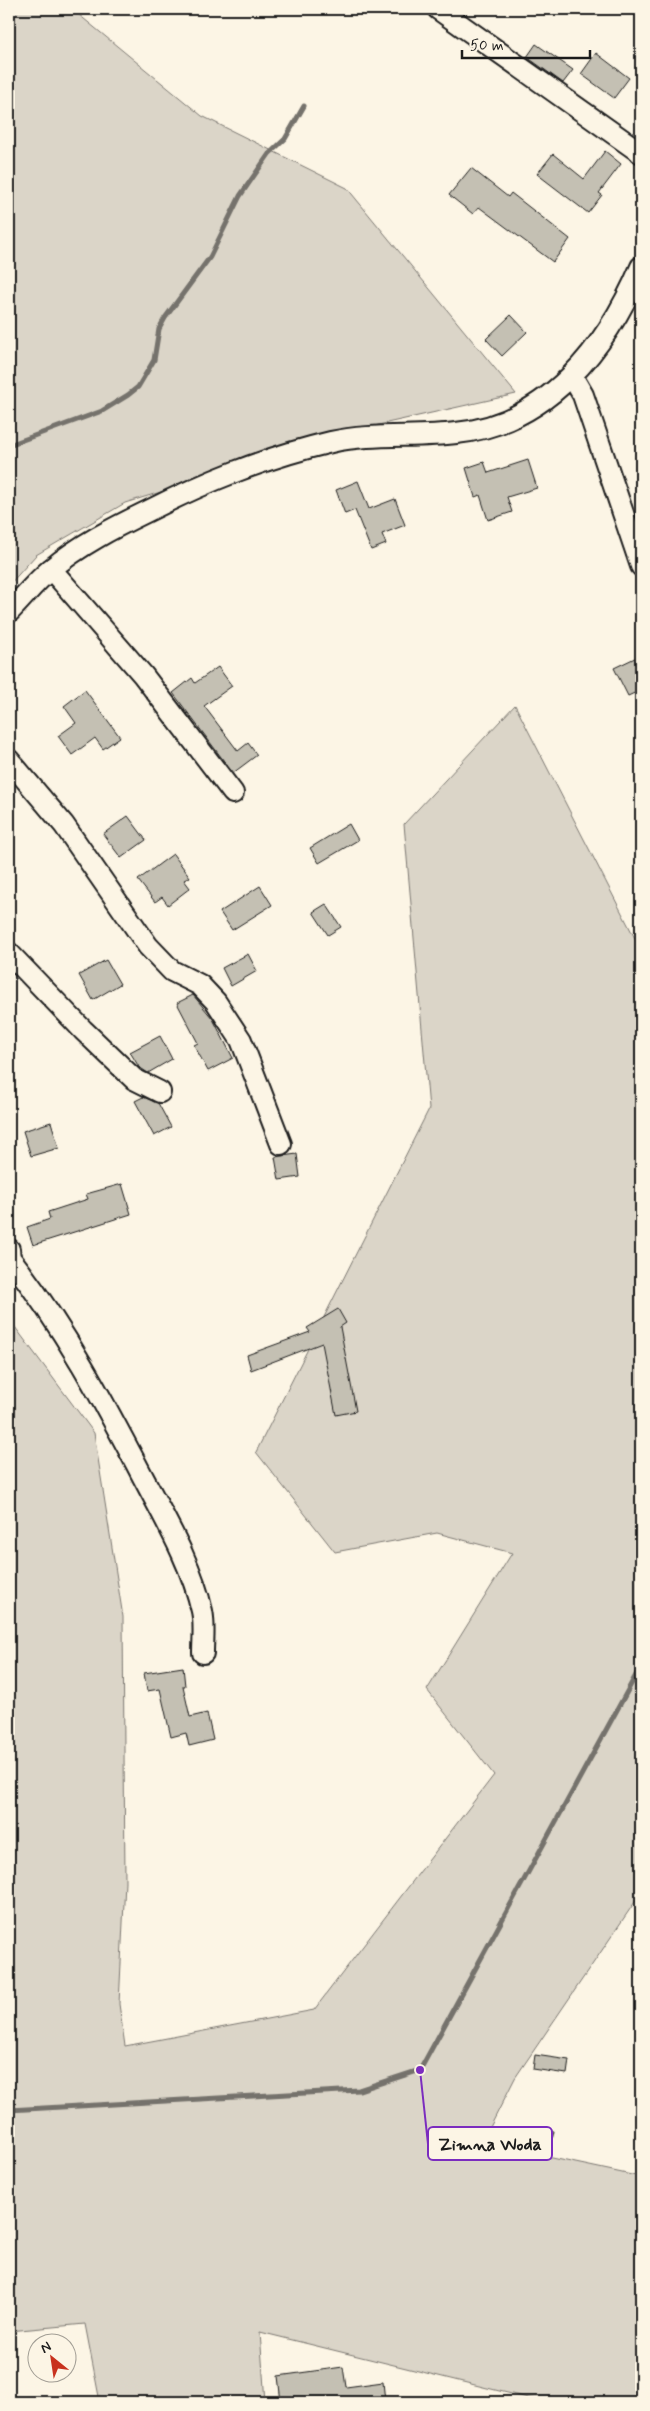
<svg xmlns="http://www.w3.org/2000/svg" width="650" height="2411" viewBox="0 0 650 2411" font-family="Mynerve,sans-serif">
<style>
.green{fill:#dbd5c8;stroke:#7c7872}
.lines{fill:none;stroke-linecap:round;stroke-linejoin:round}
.stream{stroke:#75726c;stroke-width:5}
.building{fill:#c4c0b3;stroke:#1c1c1c}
.minor-casing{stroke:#1c1c1c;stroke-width:24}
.minor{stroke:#fcf5e5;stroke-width:20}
.leader{fill:none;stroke:#7b2cbf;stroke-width:2}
.callout-dot{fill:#7b2cbf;stroke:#fcf5e5;stroke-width:2}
.callout{fill:#fcf5e5;stroke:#7b2cbf;stroke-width:2}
.callout-label{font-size:18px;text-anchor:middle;font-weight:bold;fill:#1c1c1c}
</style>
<rect width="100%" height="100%" fill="#fcf5e5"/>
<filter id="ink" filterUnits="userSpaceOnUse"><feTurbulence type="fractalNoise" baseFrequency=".02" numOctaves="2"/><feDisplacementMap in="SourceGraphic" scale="10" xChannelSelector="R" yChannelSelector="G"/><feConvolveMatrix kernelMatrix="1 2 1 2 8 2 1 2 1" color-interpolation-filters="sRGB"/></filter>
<g filter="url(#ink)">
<!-- green -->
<g class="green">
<path d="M9 9H72L202 116 347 188 516 394 378 425 125 503 36 555 9 585Z"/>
<path d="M515 705 641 950V1893L515 2078 482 2143 641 2177V2402H544L260 2332 265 2402H100L85 2324 9 2331V1319L94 1433 123 1617 125 1882 119 2004 125 2046 314 2010 494 1775 427 1690 512 1553 437 1533 335 1552 256 1452 429 1109 404 824Z"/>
</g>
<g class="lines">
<!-- stream -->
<g class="stream">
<path d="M9 445 102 411 128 395 138 387 154 360 159 329 165 318 210 257 240 196 269 154 285 139 304 106"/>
<path d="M9 2110 359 2090 420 2070 641 1666"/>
</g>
</g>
<!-- building -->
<g class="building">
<path d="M536 44 573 70 563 83 527 57Z"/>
<path d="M596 53 629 78 614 98 581 74Z"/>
<path d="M605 151 621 164 599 193 602 195 588 213 537 174 553 154 584 179Z"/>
<path d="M471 168 508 197 511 193 570 239 553 262 479 207 473 214 449 195Z"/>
<path d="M511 315 527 332 502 356 486 339Z"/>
<path d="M528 460 537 488 507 497 512 512 488 520 480 495 475 497 466 468 484 462 488 473Z"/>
<path d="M358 481 369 509 395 499 405 525 382 534 386 544 371 550 355 510 345 514 336 490Z"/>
<path d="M637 657 641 665V690L628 696 614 668Z"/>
<path d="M218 667 232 686 204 706 238 751 248 743 257 755 233 773 173 693 192 678 195 683Z"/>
<path d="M85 690 120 737 103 749 95 738 72 755 58 736 76 723 64 706Z"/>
<path d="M128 816 146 840 121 858 103 834Z"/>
<path d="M349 824 358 840 319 863 310 848Z"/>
<path d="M173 854 190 877 184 880 190 888 168 905 162 897 155 902 138 880Z"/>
<path d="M260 886 272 905 232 930 220 912Z"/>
<path d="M326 904 341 927 328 935 313 912Z"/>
<path d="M248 954 257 971 231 986 222 968Z"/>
<path d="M106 960 120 984 93 1000 79 975Z"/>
<path d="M193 995 213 1019 233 1058 208 1071 194 1045 198 1043 177 1003Z"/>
<path d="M160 1036 172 1059 148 1073 139 1067 130 1052Z"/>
<path d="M143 1097 158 1103 171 1127 154 1136 135 1101Z"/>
<path d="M51 1122 59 1148 31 1156 23 1131Z"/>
<path d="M297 1154 300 1177 279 1180 275 1157Z"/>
<path d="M122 1184 131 1214 33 1245 27 1227 50 1219 48 1212 88 1199 86 1194Z"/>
<path d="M338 1309 346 1323 340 1327 356 1411 336 1415 322 1343 251 1370 247 1355 310 1332 307 1328Z"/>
<path d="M183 1667 185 1686H183L190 1717 207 1713 213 1740 189 1746 186 1733 171 1737 160 1689 147 1691 144 1673Z"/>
<path d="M535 2055 569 2060 567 2074 533 2069Z"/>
<path d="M538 2128 554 2131 550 2151 534 2148Z"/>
<path d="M343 2367 346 2387 383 2382 385 2401 281 2402 278 2376Z"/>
</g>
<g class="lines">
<defs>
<g id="minor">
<path d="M438 9 641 153"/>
<path d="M572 376 583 395 641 566"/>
<path d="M51 569 143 675 233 793"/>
<path d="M9 612C23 598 36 581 51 569 80 545 113 528 146 512 207 481 264 458 331 442 372 433 414 438 456 433 548 424 607 347 641 267"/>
<path d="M9 760 64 825 148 946 172 971 200 985 216 1002 241 1040 281 1144"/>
<path d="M9 953 83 1030 134 1079 160 1092"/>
<path d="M9 1249 10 1258C64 1327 104 1402 144 1479 166 1521 192 1565 202 1611 205 1624 203 1640 203 1653"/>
</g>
</defs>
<!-- minor casing -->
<use href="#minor" class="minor-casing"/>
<!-- minor -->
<use href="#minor" class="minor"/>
</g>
</g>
<!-- callouts -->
<path class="leader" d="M420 2070L428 2144"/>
<circle class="callout-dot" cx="420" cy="2070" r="5"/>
<rect class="callout" x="428" y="2127" width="124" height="33" rx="5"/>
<g class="callout-label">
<text x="490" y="2150">Zimna Woda</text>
</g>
<!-- margin -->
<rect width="650" height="2411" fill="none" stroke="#fcf5e5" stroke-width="30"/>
<rect x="15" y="15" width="620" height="2381" fill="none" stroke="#1c1c1c" stroke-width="2" filter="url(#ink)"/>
<!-- north arrow -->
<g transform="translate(52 2358) rotate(330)"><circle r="24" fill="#fcf5e5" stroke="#a29e95"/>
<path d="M0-4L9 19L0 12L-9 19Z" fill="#c8321e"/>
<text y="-8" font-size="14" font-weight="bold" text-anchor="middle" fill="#1c1c1c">N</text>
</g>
<!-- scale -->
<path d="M462 50v8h128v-8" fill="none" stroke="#1c1c1c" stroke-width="2.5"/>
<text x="470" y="50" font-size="15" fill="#1c1c1c" stroke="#fcf5e5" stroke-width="4" paint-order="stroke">50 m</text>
</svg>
